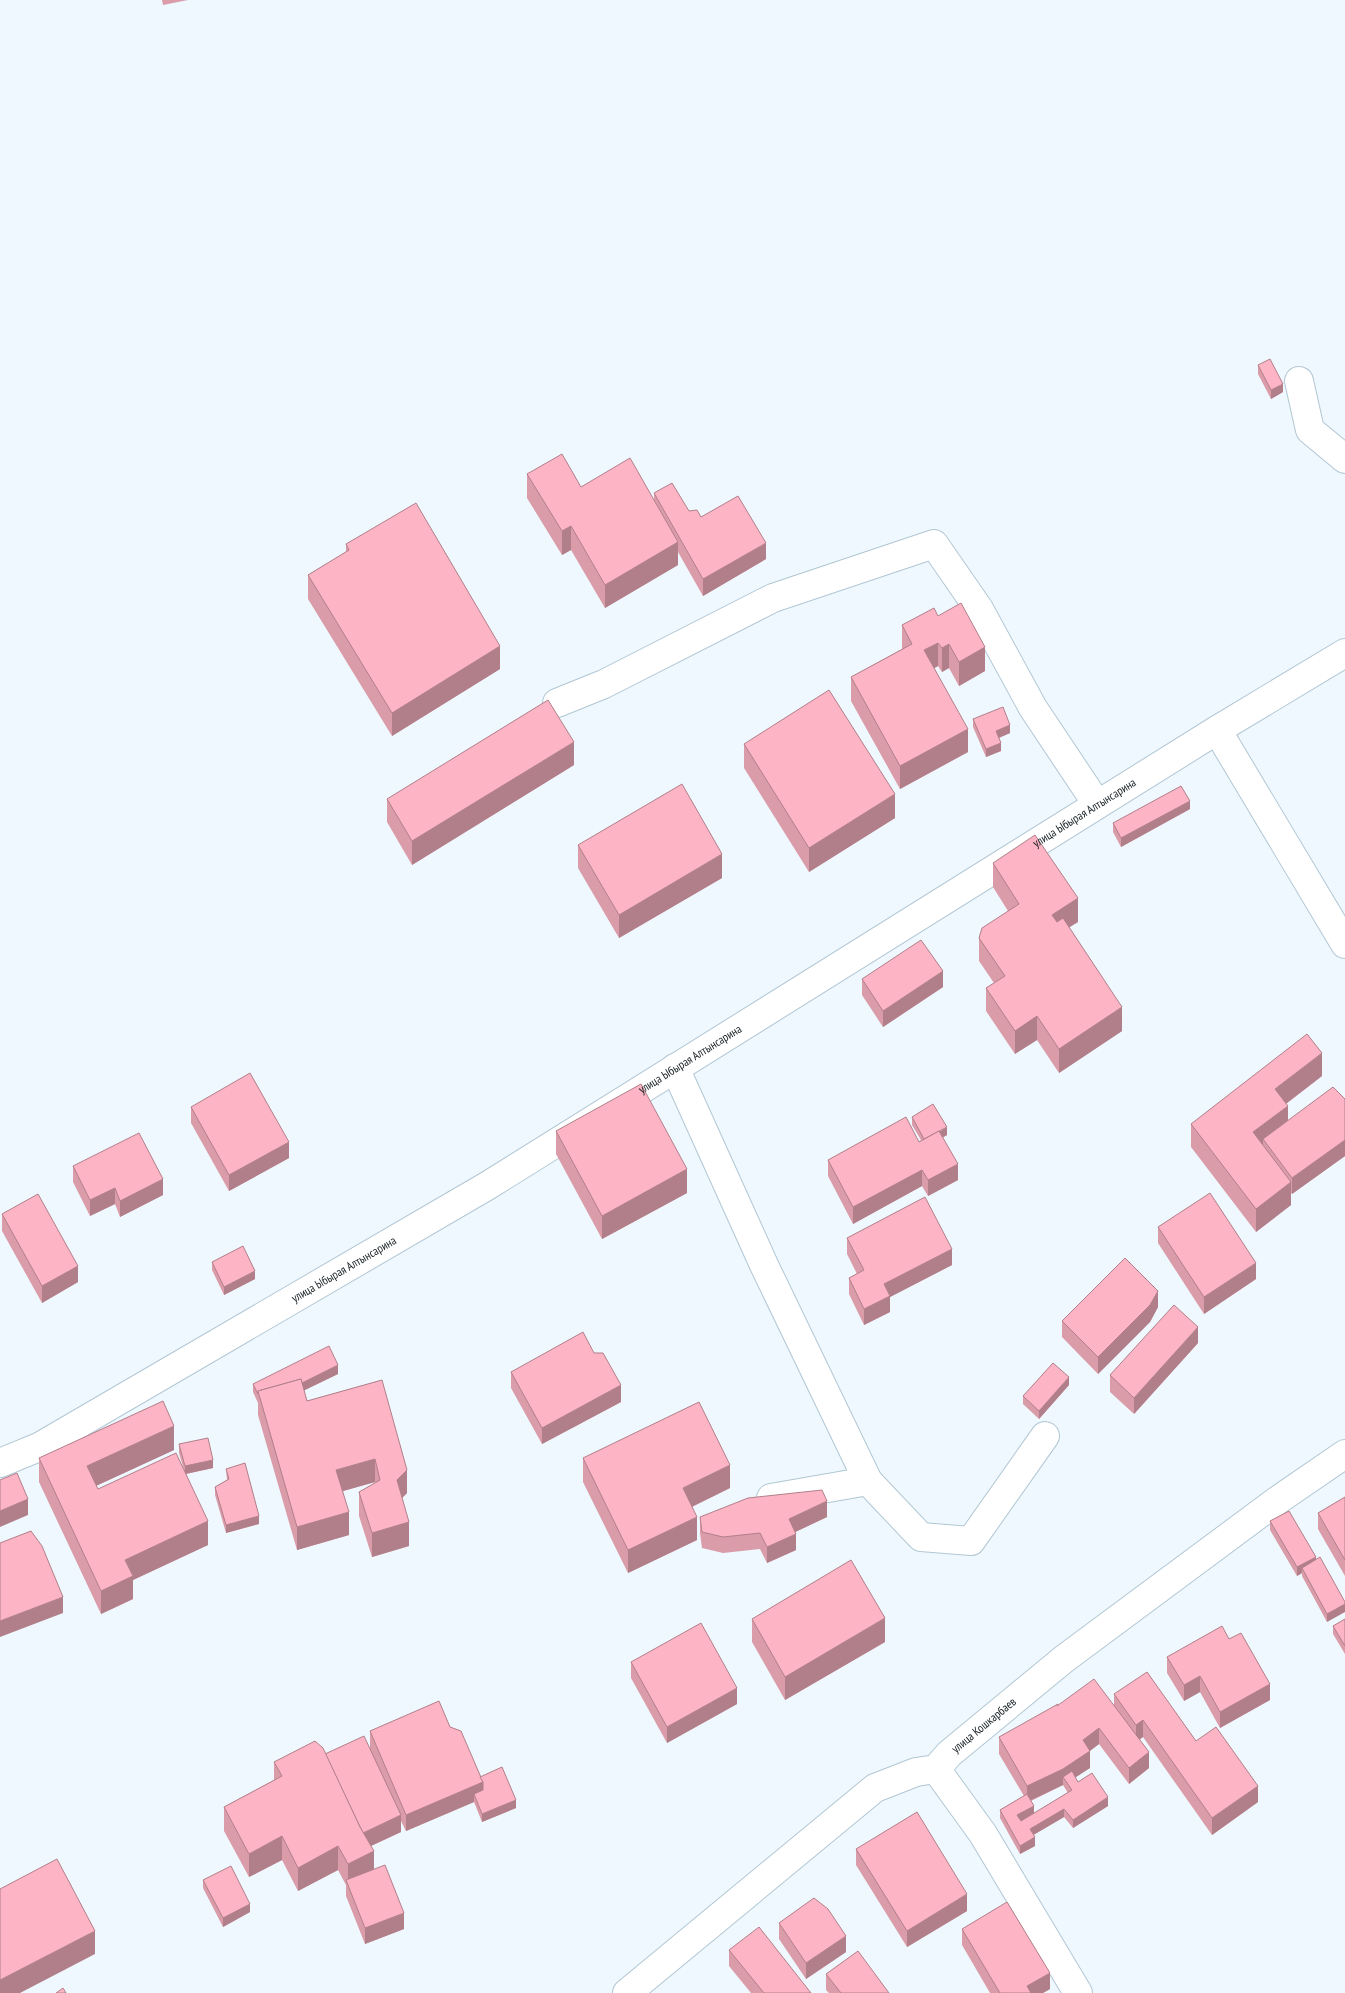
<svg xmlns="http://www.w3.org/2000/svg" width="1345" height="1993" viewBox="0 0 1345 1993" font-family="'PT Sans Narrow',sans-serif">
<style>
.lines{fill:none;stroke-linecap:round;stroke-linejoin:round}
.street-casing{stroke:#b1c7d4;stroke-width:30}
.street{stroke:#fff;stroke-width:28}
.wall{fill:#da9ca9;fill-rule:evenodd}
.shaded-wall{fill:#b17f8a}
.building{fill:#fdb5c5;stroke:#b17f8a}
.labels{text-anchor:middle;stroke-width:5;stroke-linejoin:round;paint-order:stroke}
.street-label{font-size:12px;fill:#182025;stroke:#fff}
</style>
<rect width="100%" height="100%" fill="#eff8fe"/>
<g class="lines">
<defs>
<g id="street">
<path d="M1299 381 1310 430 1345 459"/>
<path d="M557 703 604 684 773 598 934 544 979 609 1033 708 1097 804"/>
<path d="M1217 730 1345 944"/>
<path d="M675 1068 764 1265 868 1481 921 1537 971 1541 1045 1436"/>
<path id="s1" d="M0 1463 39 1447 487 1186 1217 730 1345 653"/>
<path d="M771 1498 868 1481"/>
<path d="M936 1769 983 1834 1078 1993"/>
<path id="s2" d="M627 1993 875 1788 916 1772 936 1769 949 1754 1064 1659 1278 1500 1345 1454"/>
</g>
</defs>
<!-- street casing -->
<use href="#street" class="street-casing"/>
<!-- street -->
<use href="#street" class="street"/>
</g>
<!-- wall -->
<g class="wall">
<path d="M162 0H188L163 5Z"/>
<path d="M1258 365 1283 392 1271 399 1258 374Z"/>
<path d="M527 474 581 487 654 500V493L701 517 766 559 703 596 678 552V565L605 608 571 550 562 555 527 498Z"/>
<path d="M346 544 500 669 392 736 308 599V575L346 552Z"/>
<path d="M938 616 985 671 959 686 949 668 942 672 938 666 934 668 968 752 900 789 851 701V677L902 649V625Z"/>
<path d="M973 719 1010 733 999 738 1001 751 986 757 973 727Z"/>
<path d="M744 744 895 818 809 872 744 768Z"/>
<path d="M574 765 412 865 387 822V799Z"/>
<path d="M1190 809 1121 847 1113 832V823Z"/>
<path d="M578 845 722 878 619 938 578 868Z"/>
<path d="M993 863 1078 922 1069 927 1122 1031 1059 1073 1037 1040 1015 1054 986 1011V988L994 983 979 961V938L1008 911 993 887Z"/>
<path d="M862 979 943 987 883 1027 862 995Z"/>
<path d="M1322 1076 1286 1104 1288 1121 1345 1099V1156L1292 1194 1291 1193V1205L1256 1232 1191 1147V1124Z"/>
<path d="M191 1107 289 1158 229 1191 191 1123Z"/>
<path d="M912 1117 947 1135 943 1137 958 1180 928 1196 922 1186 853 1224 828 1176V1160L919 1142 921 1140 912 1125Z"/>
<path d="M556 1131 687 1193 602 1239 556 1154Z"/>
<path d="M73 1166 163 1195 120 1217 115 1204 90 1216 73 1182Z"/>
<path d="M2 1214 78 1282 42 1303 2 1231Z"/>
<path d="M1158 1227 1256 1279 1204 1314 1158 1243Z"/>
<path d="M847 1238 952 1265 890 1297V1312L864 1325 849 1294V1278L857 1274 847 1254Z"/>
<path d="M212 1262 255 1279 224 1295 212 1270Z"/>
<path d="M1158 1307 1150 1322 1098 1374 1062 1337V1321Z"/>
<path d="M1198 1343 1134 1414 1110 1392V1375Z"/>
<path d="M511 1372 621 1402 542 1444 511 1388Z"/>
<path d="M338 1374 304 1390 307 1401 382 1380 407 1493 402 1498 409 1546 372 1557 359 1516V1492L375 1483V1482L343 1491 349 1535 297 1550 258 1415V1403L253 1392V1384Z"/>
<path d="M1069 1385 1039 1419 1023 1404V1396Z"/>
<path d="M179 1444 213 1468 186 1474 208 1545 133 1580V1599L101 1614 39 1482V1458L174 1450 96 1486 98 1489 184 1470 179 1453Z"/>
<path d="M583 1458 730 1488 692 1507 697 1540 628 1573 583 1482Z"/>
<path d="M226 1469 259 1524 226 1533 215 1495V1487L227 1480Z"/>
<path d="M1345 1497V1576L1318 1529V1513Z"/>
<path d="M700 1517H827L795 1532 796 1550 767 1563 760 1549 723 1553 702 1548 700 1533Z"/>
<path d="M1270 1521 1316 1560 1345 1602 1327 1622 1302 1576V1573L1297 1576 1270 1530Z"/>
<path d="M752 1619 885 1642 785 1700 752 1642Z"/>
<path d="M1345 1619V1654L1333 1634V1626Z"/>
<path d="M1229 1639 1270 1700 1220 1728 1200 1692 1184 1701 1167 1673V1657Z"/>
<path d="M631 1662 737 1704 667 1743 631 1678Z"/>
<path d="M1114 1694 1196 1741 1258 1802 1212 1835 1143 1737 1140 1739 1149 1768 1129 1784 1099 1744 1090 1751V1768L1075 1777 1078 1782 1108 1806 1073 1828 1064 1817 1033 1835 1035 1846 1020 1854 1000 1818V1810L1024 1796 999 1754V1737L1058 1706H1114ZM1063 1785 1068 1793 1034 1814 1031 1801Z"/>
<path d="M450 1727 480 1777 516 1808 482 1822 474 1802 406 1831 401 1821V1832L371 1846 374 1869 404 1929 365 1944 346 1896V1885L338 1870 298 1891 282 1860 249 1877 224 1831V1807L274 1780V1762L370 1748V1731Z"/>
<path d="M856 1849 967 1911 907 1947 856 1865Z"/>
<path d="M203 1880 250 1912 223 1927 203 1888Z"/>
<path d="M779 1923 846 1952 806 1979 779 1939Z"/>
<path d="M962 1929 1050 1989 1043 1993H990L962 1945Z"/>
<path d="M729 1950 811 1993H751L729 1966Z"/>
<path d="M826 1974 889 1993H829L826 1990Z"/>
</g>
<!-- shaded-wall -->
<g class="shaded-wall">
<path d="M1283 384V392L1271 399V390Z"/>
<path d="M571 526V550L562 555V531Z"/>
<path d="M678 542V565L605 608V585Z"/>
<path d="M766 543V559L703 596V579Z"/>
<path d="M938 643V666L924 674V650Z"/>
<path d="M949 644V668L942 672V648Z"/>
<path d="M500 646V669L392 736V713Z"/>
<path d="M985 647V671L959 686V662Z"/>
<path d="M1010 725V733L996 739V731Z"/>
<path d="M968 729V752L900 789V766Z"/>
<path d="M574 742V765L412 865V841Z"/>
<path d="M1001 743V751L986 757V749Z"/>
<path d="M895 794V818L809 872V848Z"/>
<path d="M1190 801V809L1121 847V838Z"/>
<path d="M722 854V878L619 938V915Z"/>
<path d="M1078 898V922L1052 938V915Z"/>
<path d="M943 971V987L883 1027V1011Z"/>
<path d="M1122 1007V1031L1059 1073V1049Z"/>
<path d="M1037 1016V1040L1015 1054V1031Z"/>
<path d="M1322 1053V1076L1275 1112V1089Z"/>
<path d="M1288 1106V1129L1263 1139V1148L1253 1132Z"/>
<path d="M947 1127V1135L925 1148V1140Z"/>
<path d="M1345 1140V1156L1292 1194V1178Z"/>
<path d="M289 1142V1158L229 1191V1175Z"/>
<path d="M958 1164V1180L928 1196V1180Z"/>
<path d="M687 1169V1193L602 1239V1216Z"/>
<path d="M922 1170V1186L853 1224V1207Z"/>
<path d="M163 1179V1195L120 1217V1201Z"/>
<path d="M1291 1182V1205L1256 1232V1209Z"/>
<path d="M115 1188V1204L90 1216V1200Z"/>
<path d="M952 1249V1265L890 1297V1312L864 1325V1309L884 1284Z"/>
<path d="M1256 1263V1279L1204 1314V1297Z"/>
<path d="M78 1266V1282L42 1303V1286Z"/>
<path d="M255 1271V1279L224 1295V1287Z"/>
<path d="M1158 1291V1307L1150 1322 1098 1374V1357Z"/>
<path d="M1198 1327V1343L1134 1414V1398Z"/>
<path d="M338 1365V1374L264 1410 262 1402Z"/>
<path d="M1069 1377V1385L1039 1419V1411Z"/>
<path d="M621 1385V1402L542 1444V1428Z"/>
<path d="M174 1426V1450L87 1490V1466Z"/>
<path d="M375 1459V1482L336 1493V1470Z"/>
<path d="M213 1460V1468L185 1474V1466Z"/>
<path d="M730 1465V1488L683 1511V1488Z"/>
<path d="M407 1470V1493L397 1503V1480Z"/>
<path d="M28 1499V1515L0 1527V1511Z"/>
<path d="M827 1501V1517L789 1535V1519Z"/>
<path d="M349 1512V1535L297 1550V1527Z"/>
<path d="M259 1516V1524L226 1533V1525Z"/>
<path d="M697 1517V1540L628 1573V1550Z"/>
<path d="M208 1521V1545L133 1580V1599L101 1614V1591L125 1560Z"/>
<path d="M409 1522V1546L372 1557V1533Z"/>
<path d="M796 1534V1550L767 1563V1547Z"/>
<path d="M1316 1557V1565L1302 1568V1573L1297 1576V1567Z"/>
<path d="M63 1597V1613L0 1637V1621Z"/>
<path d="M1345 1604V1612L1327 1622V1614Z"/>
<path d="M885 1618V1642L785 1700V1677Z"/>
<path d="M1200 1676V1692L1184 1701V1685Z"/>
<path d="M1270 1684V1700L1220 1728V1712Z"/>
<path d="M737 1688V1704L667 1743V1727Z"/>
<path d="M1143 1720V1737L1136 1742V1725Z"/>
<path d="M1099 1728V1744L1083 1756V1740Z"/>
<path d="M1090 1751V1768L1067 1783 1063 1777V1785L1027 1802V1786Z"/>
<path d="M1149 1752V1768L1129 1784V1768Z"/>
<path d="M483 1782V1799L474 1794V1802L406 1831V1815Z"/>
<path d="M1258 1786V1802L1212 1835V1818Z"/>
<path d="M1108 1797V1806L1073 1828V1820Z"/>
<path d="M516 1800V1808L482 1822V1814Z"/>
<path d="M1034 1806V1814L1017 1823V1815Z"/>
<path d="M1064 1809V1817L1030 1837V1829Z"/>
<path d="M401 1815V1832L360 1851V1835Z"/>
<path d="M282 1836V1860L249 1877V1854Z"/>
<path d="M1035 1837V1846L1020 1854V1846Z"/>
<path d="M338 1846V1870L298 1891V1868Z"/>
<path d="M374 1851V1875L348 1884V1864Z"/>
<path d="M967 1894V1911L907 1947V1931Z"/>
<path d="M250 1904V1912L223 1927V1918Z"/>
<path d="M404 1913V1929L365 1944V1928Z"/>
<path d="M95 1931V1954L20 1993H0V1980Z"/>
<path d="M846 1936V1952L806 1979V1963Z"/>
<path d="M1050 1973V1989L1043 1993H1027V1986Z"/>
</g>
<!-- building -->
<g class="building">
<path d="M1270 359 1283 384 1271 390 1258 365Z"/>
<path d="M562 454 581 487 630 458 678 542 605 585 571 526 562 531 527 474Z"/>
<path d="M672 483 689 511 697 510 701 517 738 496 766 543 703 579 654 493Z"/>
<path d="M416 503 500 646 392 713 308 575 349 550 346 544Z"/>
<path d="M961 603 985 647 959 662 949 644 942 648 938 643 924 650 968 729 900 766 851 677 912 644 902 625 934 608 938 616Z"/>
<path d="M829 690 895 794 809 848 744 744Z"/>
<path d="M548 700 574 742 412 841 387 799Z"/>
<path d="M1003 707 1010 725 996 731 1001 743 986 749 973 719Z"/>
<path d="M682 784 722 854 619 915 578 845Z"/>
<path d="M1181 786 1190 801 1121 838 1113 823Z"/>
<path d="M1035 835 1078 898 1052 915 1057 922 1063 918 1122 1007 1059 1049 1037 1016 1015 1031 986 988 1005 976 979 938 982 928 1019 904 993 863Z"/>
<path d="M921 940 943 971 883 1011 862 979Z"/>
<path d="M1307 1034 1322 1053 1275 1089 1288 1106 1253 1132 1291 1182 1256 1209 1191 1124Z"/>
<path d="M250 1073 289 1142 229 1175 191 1107Z"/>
<path d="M641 1084 687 1169 602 1216 556 1131Z"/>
<path d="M1333 1087 1345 1099V1140L1292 1178 1263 1139Z"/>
<path d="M933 1104 947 1127 924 1139 912 1117Z"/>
<path d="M906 1117 919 1142 939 1131 958 1164 928 1180 922 1170 853 1207 828 1160Z"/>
<path d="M139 1133 163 1179 120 1201 115 1188 90 1200 73 1166Z"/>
<path d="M1210 1193 1256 1263 1204 1297 1158 1227Z"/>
<path d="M38 1194 78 1266 42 1286 2 1214Z"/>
<path d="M925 1197 952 1249 884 1284 890 1296 864 1309 849 1278 864 1270 847 1238Z"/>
<path d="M243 1246 255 1271 224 1287 212 1262Z"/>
<path d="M1125 1258 1158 1291 1150 1305 1098 1357 1062 1321Z"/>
<path d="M1174 1305 1198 1327 1134 1398 1110 1375Z"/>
<path d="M583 1332 594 1353H603L621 1385 542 1428 511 1372Z"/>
<path d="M329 1346 338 1365 302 1383 301 1379 258 1391V1394L253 1384Z"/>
<path d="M1053 1363 1069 1377 1039 1411 1023 1396Z"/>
<path d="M301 1379 307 1401 382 1380 407 1470 397 1480 409 1522 372 1533 359 1492 380 1480 375 1459 336 1470 349 1512 297 1527 258 1391Z"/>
<path d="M163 1401 174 1426 87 1466 98 1489 176 1453 208 1521 125 1560 133 1576 101 1591 39 1458Z"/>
<path d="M699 1402 730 1465 683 1488 697 1517 628 1550 583 1458Z"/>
<path d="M208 1438 213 1460 185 1466 179 1444Z"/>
<path d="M245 1463 259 1516 226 1525 215 1487 229 1479 226 1469Z"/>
<path d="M17 1473 28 1499 0 1511V1480Z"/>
<path d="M822 1490 827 1501 789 1519 796 1534 767 1547 760 1533 723 1537 702 1532 700 1517 748 1498Z"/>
<path d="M1345 1497V1560L1318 1513Z"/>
<path d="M1289 1511 1316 1557 1297 1567 1270 1521Z"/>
<path d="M31 1531 42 1546 63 1597 0 1621V1543Z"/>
<path d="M1320 1557 1345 1602V1604L1327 1614 1302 1568Z"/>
<path d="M851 1560 885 1618 785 1677 752 1619Z"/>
<path d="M1345 1619V1646L1333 1626Z"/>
<path d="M701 1623 737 1688 667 1727 631 1662Z"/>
<path d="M1222 1626 1229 1639 1241 1633 1270 1684 1220 1712 1200 1676 1184 1685 1167 1657Z"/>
<path d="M1147 1672 1196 1741 1216 1727 1258 1786 1212 1818 1143 1720 1136 1725 1114 1694Z"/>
<path d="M1094 1679 1149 1752 1129 1768 1099 1728 1083 1740 1090 1751 1063 1769 1027 1786 999 1737 1058 1704 1057 1706Z"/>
<path d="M439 1701 450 1727 461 1731 483 1782 406 1815 370 1731Z"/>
<path d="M364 1736 401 1815 363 1833 325 1754Z"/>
<path d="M315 1741 323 1748 360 1827 374 1851 348 1864 338 1846 298 1868 282 1836 249 1854 224 1807 282 1776 274 1762Z"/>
<path d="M502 1767 516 1800 482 1814 474 1794 483 1790V1782L480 1777Z"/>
<path d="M1072 1771 1078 1782 1092 1773 1108 1797 1073 1820 1064 1809 1030 1829 1035 1837 1020 1846 1000 1810 1027 1794 1034 1806 1017 1815 1021 1821 1072 1790 1063 1777Z"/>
<path d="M917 1812 967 1894 907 1931 856 1849Z"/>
<path d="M57 1859 95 1931 0 1980V1889Z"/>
<path d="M385 1865 404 1913 365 1928 346 1880Z"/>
<path d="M231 1866 250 1904 223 1918 203 1880Z"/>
<path d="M814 1898 828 1909 846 1936 806 1963 779 1923Z"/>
<path d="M1007 1902 1050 1973 1027 1986 1031 1993H1000L962 1929Z"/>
<path d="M759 1927 811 1993H764L729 1950Z"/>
<path d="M858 1951 889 1993H841L826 1974Z"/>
<path d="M63 1988 66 1993H56Z"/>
</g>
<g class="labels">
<!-- street labels -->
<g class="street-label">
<text dy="4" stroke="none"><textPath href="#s1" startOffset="1265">улица Ыбырая Алтынсарина</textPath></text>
<text dy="4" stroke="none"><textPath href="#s1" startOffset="800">улица Ыбырая Алтынсарина</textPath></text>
<text dy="4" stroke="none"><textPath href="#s1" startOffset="395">улица Ыбырая Алтынсарина</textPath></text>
<text dy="4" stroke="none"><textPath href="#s2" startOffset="451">улица Кошкарбаев</textPath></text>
</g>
</g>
</svg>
